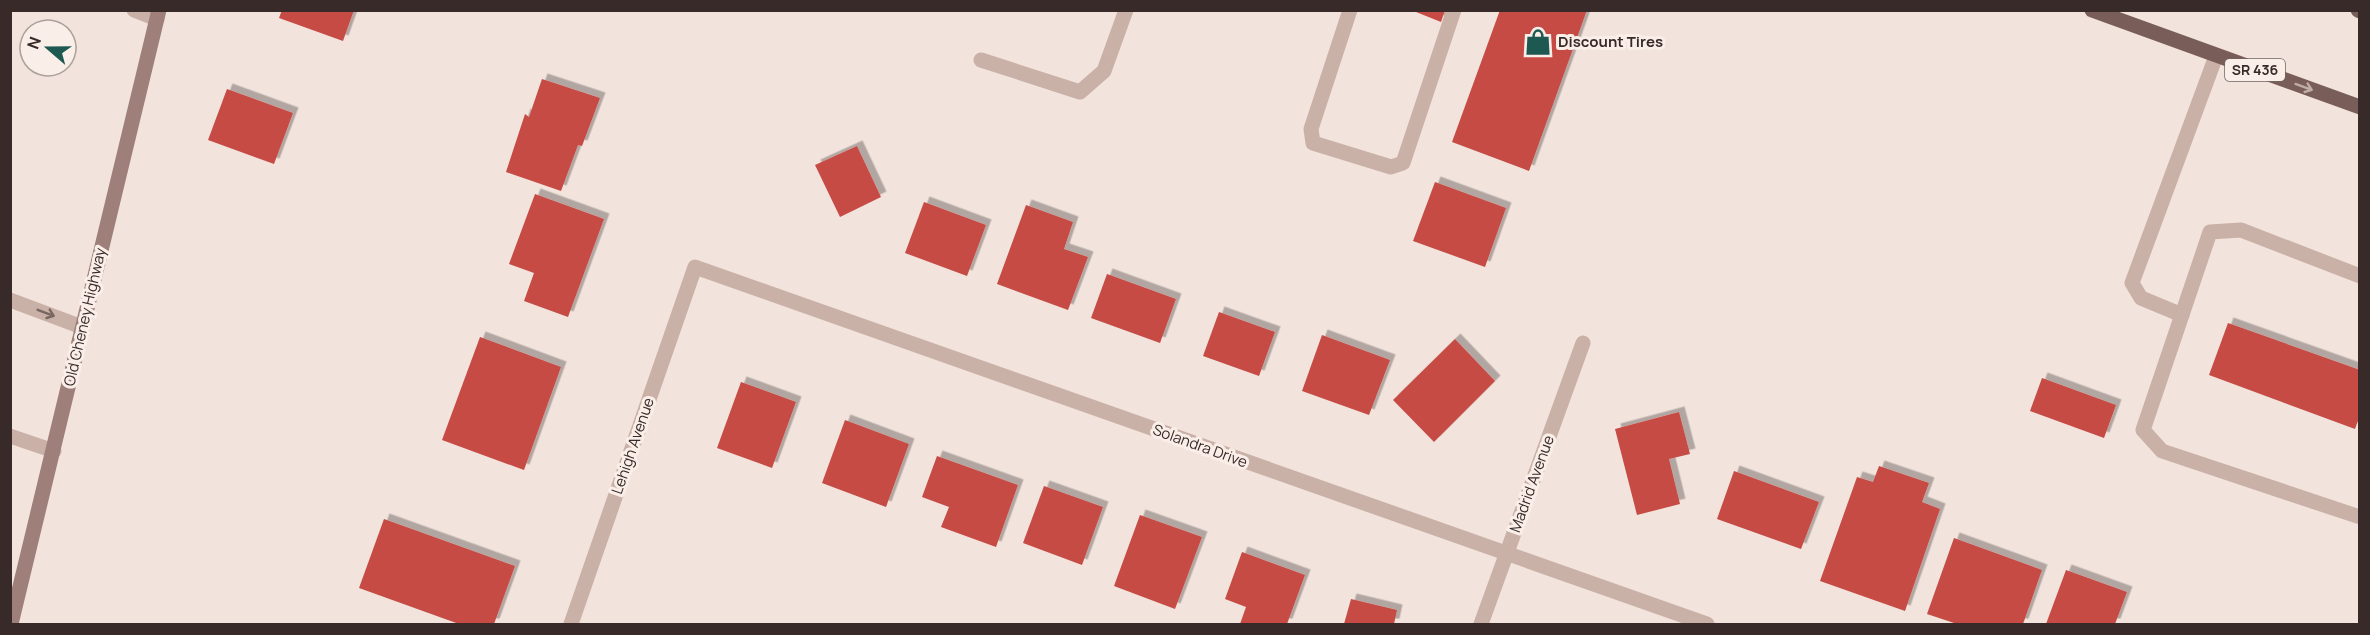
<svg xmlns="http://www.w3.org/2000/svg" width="2370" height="635" viewBox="0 0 2370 635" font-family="Manrope,sans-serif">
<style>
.building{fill:#c64b45;filter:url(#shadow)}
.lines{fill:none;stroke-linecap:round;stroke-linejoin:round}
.lane{stroke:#cab1a7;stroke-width:15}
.street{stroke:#cab1a7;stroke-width:15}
.secondary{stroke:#9e7f79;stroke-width:15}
.primary{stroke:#795d59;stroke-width:15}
.oneway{stroke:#c0ada8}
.oneway2{stroke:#796761}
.labels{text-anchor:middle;stroke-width:6;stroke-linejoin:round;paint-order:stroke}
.shield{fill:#faeee8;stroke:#726562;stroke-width:1.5}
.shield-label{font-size:14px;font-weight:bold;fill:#372a28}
.poi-label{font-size:15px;font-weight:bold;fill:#372a28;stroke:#faeee8;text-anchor:start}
.street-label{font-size:15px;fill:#372a28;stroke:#faeee8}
</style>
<defs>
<filter id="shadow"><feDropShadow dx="5.5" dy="-5.5" stdDeviation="0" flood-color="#0004"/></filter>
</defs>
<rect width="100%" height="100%" fill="#f2e3dc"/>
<!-- building -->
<g class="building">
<path d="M282 10H354L343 41 279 18Z"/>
<path d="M1411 10H1445L1441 22Z"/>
<path d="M1500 10H1587L1529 171 1452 142Z"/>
<path d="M542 79 600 98 582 146 578 145 561 191 506 172 525 114 529 117Z"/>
<path d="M227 89 293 113 274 164 208 140Z"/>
<path d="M857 146 881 197 840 217 815 165Z"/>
<path d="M1435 182 1506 208 1485 267 1413 241Z"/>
<path d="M535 194 604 219 568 317 524 301 534 273 509 264Z"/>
<path d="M924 202 986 225 967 276 905 253Z"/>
<path d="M1026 205 1073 222 1064 249 1088 257 1068 310 997 284Z"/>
<path d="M1107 274 1176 299 1160 343 1091 318Z"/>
<path d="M1219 312 1275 332 1259 376 1203 356Z"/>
<path d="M2228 323 2360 370V415L2355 429 2209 375Z"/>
<path d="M1322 335 1390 360 1369 415 1302 391Z"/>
<path d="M480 337 561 367 524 470 442 440Z"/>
<path d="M1455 339 1495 381 1434 442 1393 400Z"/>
<path d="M2042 378 2116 405 2104 438 2030 411Z"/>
<path d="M741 382 796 402 772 468 717 448Z"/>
<path d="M1679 412 1690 454 1669 459 1680 504 1637 515 1615 429Z"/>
<path d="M845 420 909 444 886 507 822 483Z"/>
<path d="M937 456 1018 485 996 547 941 527 949 507 922 497Z"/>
<path d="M1879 466 1929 483 1922 502 1940 509 1905 611 1820 581 1857 477 1873 482Z"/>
<path d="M1734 471 1819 502 1801 549 1717 519Z"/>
<path d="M1044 486 1103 507 1082 565 1023 543Z"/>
<path d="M1140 515 1202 537 1175 609 1114 586Z"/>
<path d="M384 519 515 566 494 624H459L359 588Z"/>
<path d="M1954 538 2042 570 2023 624H1957L1927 614Z"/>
<path d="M1242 552 1305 575 1287 624H1240L1246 607 1225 599Z"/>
<path d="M2066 570 2127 592 2115 624H2046Z"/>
<path d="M1351 599 1397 610 1394 624H1344Z"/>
</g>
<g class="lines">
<!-- lane -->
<g class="lane">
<path d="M1350 10 1311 129 1313 143 1391 167 1403 163 1454 10"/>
<path d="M981 60 1080 92 1104 71 1126 10"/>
<path d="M2360 276 2241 230 2210 232 2143 430 2162 451 2360 517"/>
<path d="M10 300 82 327"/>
<path d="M2182 315 2141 298 2132 283 2216 56"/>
<path d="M10 436 54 451"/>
</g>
<!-- street -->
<g class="street">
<path d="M134 10 157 19"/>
<path d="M571 624 695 267 1707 624"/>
<path d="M1481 624 1583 343"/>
</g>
<!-- secondary -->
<path class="secondary" d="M11 624 159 10"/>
<!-- primary -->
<g class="primary">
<path d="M2092 10 2360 107"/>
<path d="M2358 10 2360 11"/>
</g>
</g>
<!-- one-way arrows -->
<defs><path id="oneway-shaft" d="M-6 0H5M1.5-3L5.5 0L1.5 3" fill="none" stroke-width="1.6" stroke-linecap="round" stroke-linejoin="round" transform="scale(1.5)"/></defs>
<use class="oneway" href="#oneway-shaft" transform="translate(2304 87) rotate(20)"/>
<use class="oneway2" href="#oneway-shaft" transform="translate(46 313) rotate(21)"/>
<!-- icons -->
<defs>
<symbol id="shop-bare" viewBox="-9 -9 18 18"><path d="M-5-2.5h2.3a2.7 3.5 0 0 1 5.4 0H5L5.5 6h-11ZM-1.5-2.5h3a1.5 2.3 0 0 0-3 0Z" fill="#1d5951" stroke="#faeee8" stroke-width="2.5" paint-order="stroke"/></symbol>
</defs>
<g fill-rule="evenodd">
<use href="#shop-bare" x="1519" y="23" width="38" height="38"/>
</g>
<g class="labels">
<!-- shield labels -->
<rect class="shield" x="2225" y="59" width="60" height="22" rx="4.5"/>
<g class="shield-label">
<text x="2255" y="75">SR 436</text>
</g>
<!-- poi labels -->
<g class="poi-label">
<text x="1558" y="47">Discount Tires</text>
</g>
<!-- street labels -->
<g class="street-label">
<text transform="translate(85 317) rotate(-77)" y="5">Old Cheney Highway</text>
<text transform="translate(633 446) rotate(-71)" y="5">Lehigh Avenue</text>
<text transform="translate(1200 446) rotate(20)" y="5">Solandra Drive</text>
<text transform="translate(1532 484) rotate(-70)" y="5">Madrid Avenue</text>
</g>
</g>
<!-- border -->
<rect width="2370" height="635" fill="none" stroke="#372a28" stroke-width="24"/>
<!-- north arrow -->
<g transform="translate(48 48) rotate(290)"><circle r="28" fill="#faeee8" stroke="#aca09b" stroke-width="1.5"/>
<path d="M0-4.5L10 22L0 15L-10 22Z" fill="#1d5951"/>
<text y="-9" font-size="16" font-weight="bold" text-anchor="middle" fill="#372a28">N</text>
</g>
</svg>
